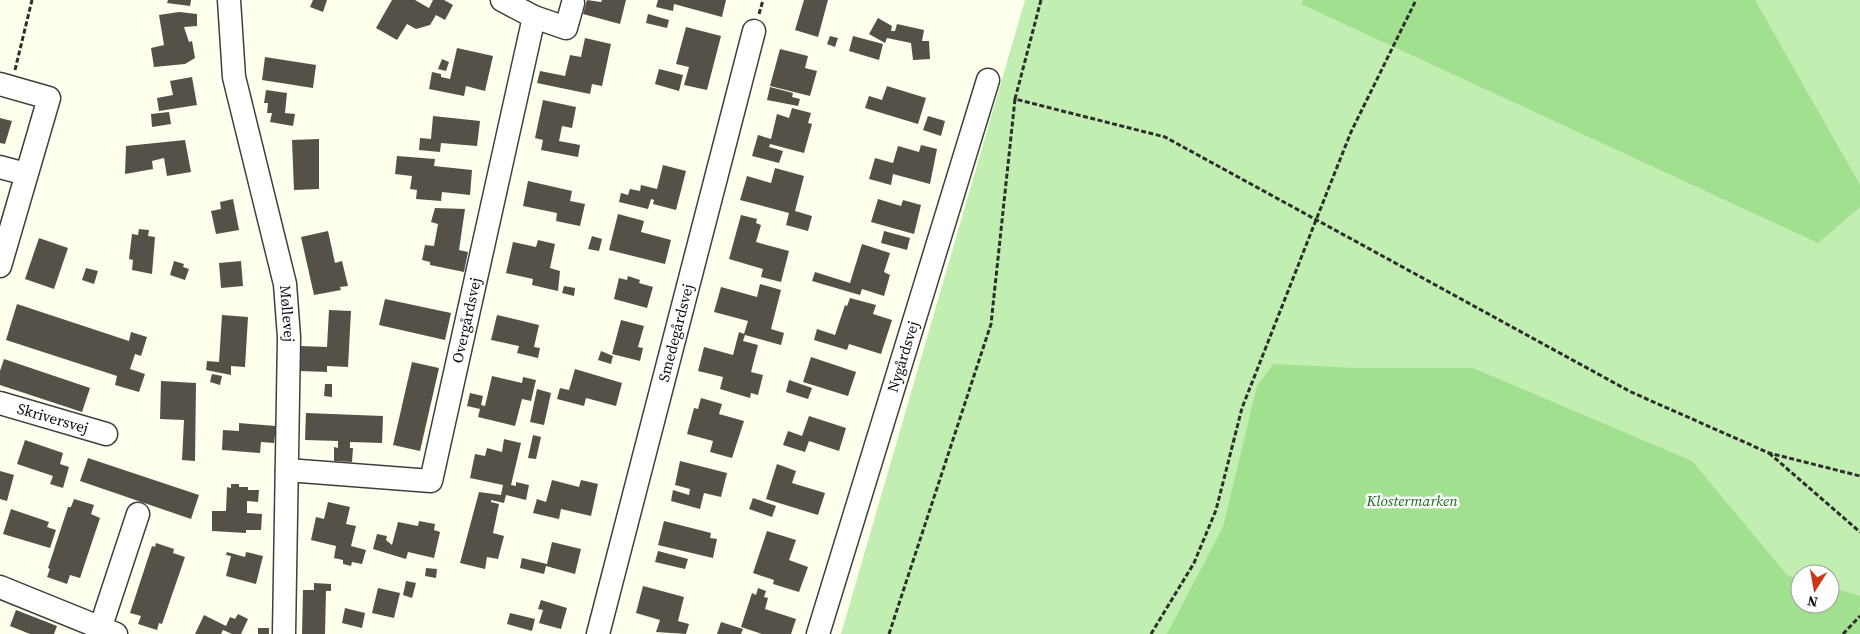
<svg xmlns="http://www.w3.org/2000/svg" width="1860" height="634" viewBox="0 0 1860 634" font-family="'Source Serif 4',serif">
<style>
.green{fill:#c3eeb1;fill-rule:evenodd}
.forest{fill:#a1e08f}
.building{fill:#565148}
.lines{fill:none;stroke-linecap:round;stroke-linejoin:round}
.minor-casing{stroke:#3f3f3f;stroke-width:25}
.path{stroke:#2e2e2e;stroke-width:3;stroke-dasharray:5 2.5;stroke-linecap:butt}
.minor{stroke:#fff;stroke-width:22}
.labels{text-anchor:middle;stroke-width:5;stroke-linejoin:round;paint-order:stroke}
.street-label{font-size:15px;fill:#0c0c0c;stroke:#fff}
.park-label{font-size:15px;font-style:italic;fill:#166b18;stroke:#fff}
</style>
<rect width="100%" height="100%" fill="#feffec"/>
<!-- green -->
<path class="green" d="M1025 0H1860V634H841ZM1800 574H1830V604H1800Z"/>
<!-- forest -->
<g class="forest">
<path d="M1303 0H1755L1860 185V207L1818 243 1301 4Z"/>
<path d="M1273 364 1356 368H1473L1692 461 1787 575 1800 579V604H1830V587L1860 596V634H1167L1223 527 1257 386Z"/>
</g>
<!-- building -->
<g class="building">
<path d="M168 0H191L190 6 167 3Z"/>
<path d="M313 0H327L323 12 310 7Z"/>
<path d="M392 0H415L429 8 433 0H444L453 5 445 20 436 15 430 25 416 29 407 24 397 40 376 28Z"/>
<path d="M587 0 601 2 602 0H626L620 24 583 14Z"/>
<path d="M658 0H726L722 17 674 4 673 11 656 7Z"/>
<path d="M804 0H828L818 37 795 30Z"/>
<path d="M179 12 197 14V26L184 27 189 42 192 41 195 58 185 64 154 67 151 48 164 45 159 15Z"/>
<path d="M648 14 669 20 667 28 646 23Z"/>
<path d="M878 18 892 26 891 31H895L897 24 924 30 922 41H929L930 59 913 60 911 43 887 38 885 43 869 34Z"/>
<path d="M686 27 721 36 707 90 684 85 689 67 676 64Z"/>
<path d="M830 36 838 38 835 47 827 44Z"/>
<path d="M853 36 883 44 879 60 849 51Z"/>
<path d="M585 38 611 44 602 86 592 84 590 94 537 83 540 71 565 76 570 55 581 57Z"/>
<path d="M457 48 493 56 485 91 466 86 464 96 429 89 432 72 441 74V77L450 79Z"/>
<path d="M780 49 808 56 805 68 817 71 810 96 770 86Z"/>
<path d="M265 57 316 65 313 88 262 80Z"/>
<path d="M442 59 449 62 446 71 438 69Z"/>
<path d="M659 69 683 75 679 91 655 84Z"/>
<path d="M192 77 197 105 159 111 157 98 173 95 170 81Z"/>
<path d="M887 86 926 98 918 124 865 108 869 96 882 100Z"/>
<path d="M770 87 793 93 792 97 800 99 798 106 767 100Z"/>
<path d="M266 90 287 93 285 113 295 114 293 126 270 122 272 113H267L268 103H264Z"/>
<path d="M543 100 576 107 572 128 562 126 559 141 580 145 578 157 541 150 543 140 535 138Z"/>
<path d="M792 108 811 113 808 123 812 124 804 153 770 144 769 147 783 151 779 163 752 156 758 135 771 139 777 114 789 118Z"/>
<path d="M169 112 171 124 152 127 151 114Z"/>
<path d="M433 116 480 121 477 146 441 143 440 152 419 150 420 138 431 139Z"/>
<path d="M928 116 945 121 941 136 923 130Z"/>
<path d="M0 118 12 121 5 144 0 143Z"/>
<path d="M319 139V189L294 190 292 140Z"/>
<path d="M185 140 191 172 167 176 164 158 152 161 153 169 125 174 126 146Z"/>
<path d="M921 145 937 149 930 184 893 174 891 185 869 179 875 158 893 163 898 146 919 152Z"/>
<path d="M397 156 435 159 434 166 472 170 470 195 442 192 441 201 416 199 417 190 410 189 412 176 395 174Z"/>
<path d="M663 165 686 171 676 210 653 204 654 200 651 199 648 209 619 202 621 193 628 195 630 189 640 191 641 185 657 189Z"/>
<path d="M775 168 804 176 795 211 812 216 808 231 786 225 789 213 740 200 747 176 771 183Z"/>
<path d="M528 181 572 191 570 201 585 204 580 226 556 221 557 213 523 206Z"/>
<path d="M233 199 239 230 216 234 211 211 221 209 220 202Z"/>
<path d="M878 199 901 206 903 200 921 205 914 234 871 222Z"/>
<path d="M435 208 465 209 459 250 468 252 464 272 430 265V262L422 260 425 245 434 246 438 224 431 222Z"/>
<path d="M618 214 644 221 641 232 671 240 665 264 609 250Z"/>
<path d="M741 215 757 219 756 223 761 225 756 242 789 251 781 282 761 277 763 269 729 259Z"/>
<path d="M139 229 149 230 148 236 155 237 152 274 132 270 133 260 129 259 132 234 138 235Z"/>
<path d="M328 231 335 263 342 261 348 286 340 287 341 290 314 295 301 237Z"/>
<path d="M884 231 910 238 907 250 881 243Z"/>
<path d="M592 236 602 239 599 251 588 249Z"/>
<path d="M39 238 68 248 54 289 25 279Z"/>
<path d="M538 240 555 244 550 268 560 271 558 291 532 285 533 279 506 273 513 242 536 247Z"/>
<path d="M862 244 890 253 884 272 890 275 884 296 862 289 860 295 812 281 815 272 850 283Z"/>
<path d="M174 261 184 264 183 267 189 269 185 280 170 275Z"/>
<path d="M241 261 243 286 221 288 219 263Z"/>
<path d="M86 268 98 271 94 284 82 280Z"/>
<path d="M628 276 640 280 639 283 653 287 647 308 614 299 619 278 627 280Z"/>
<path d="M760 284 781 290 771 329 784 333 781 345 745 335 743 341 758 345 751 372 763 375 758 395 751 393 750 398 720 389 723 377 698 371 704 347 733 355 739 332 744 334 748 321 714 312 721 287 757 297Z"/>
<path d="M564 286 575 288 574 296 562 293Z"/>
<path d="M850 298 876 305 873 314 892 320 881 354 849 344 847 350 814 340 817 329 835 335 845 305 847 306Z"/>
<path d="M385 299 451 313 445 340 379 325Z"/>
<path d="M17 304 129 341 131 332 147 337 141 356 135 354 130 369 145 374 139 392 115 385 117 376 6 340Z"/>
<path d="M329 310 351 311 348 367 327 366V372L300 371 301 346 327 347Z"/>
<path d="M222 315 248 317 245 367 231 366V375L206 370 207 361 219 362Z"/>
<path d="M497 315 539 325 534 347 540 348 538 358 517 353 519 346 491 340Z"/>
<path d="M621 320 644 326 638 347 643 348 640 361 612 354Z"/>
<path d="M601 351 613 356 611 364 598 360Z"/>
<path d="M811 357 856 372 848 396 803 382Z"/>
<path d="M4 359 90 388 82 412 0 385V371Z"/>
<path d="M412 362 439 368 420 451 393 445Z"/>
<path d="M575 369 622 383 616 406 586 398 584 406 557 399 560 388 569 390Z"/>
<path d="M212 374 222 376 220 385 210 382Z"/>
<path d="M492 376 522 383 523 377 536 380 531 401 522 399 515 426 478 417 480 409 467 406 470 393 483 396 481 405 485 406Z"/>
<path d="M789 380 812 388 808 399 786 392Z"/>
<path d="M161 381 196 383 195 461 182 460 184 420 160 419Z"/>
<path d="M325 384H332V397L324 396Z"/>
<path d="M537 389 551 393 544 425 530 422Z"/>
<path d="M701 398 722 404 719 414 744 421 732 458 710 452 713 441 687 434 694 408 698 409Z"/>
<path d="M306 413 383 416 382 443 350 442V448H353L352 462 334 461V447L338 448V441L305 440Z"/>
<path d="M809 416 846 428 839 451 809 441 805 452 783 445 788 431 802 436Z"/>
<path d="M239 423 276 426 274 443 261 442 260 453 222 450 223 430 239 431Z"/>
<path d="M533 435 541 437 536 459 528 458Z"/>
<path d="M504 439 521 443 511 485 516 486V482L529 485 526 500 506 495 504 503 491 500V502L499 504 493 533 504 536 498 559 487 557 485 569 460 563 479 492 501 495 503 485 470 478 475 454 485 456 487 448 502 452Z"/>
<path d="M25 440 63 453 60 464 69 467 63 488 50 484 53 476 17 464Z"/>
<path d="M88 458 199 495 191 519 80 481Z"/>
<path d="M680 461 727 473 721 497 704 493 700 509 671 501 673 490 689 495 690 489 675 485Z"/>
<path d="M777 464 796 471 792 483 825 493 818 515 766 499Z"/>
<path d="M0 471 14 475 7 501 0 499Z"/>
<path d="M552 480 579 487 581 480 598 484 591 516 561 509 559 519 533 513 537 499 546 502Z"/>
<path d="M231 484H239V487H248V490H259L258 502 247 501V513L262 514 261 530H246V533L212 531V511H226L227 487 231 488Z"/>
<path d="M753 498 776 506 772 517 749 509Z"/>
<path d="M74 499 94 505 91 514 100 518 80 578 70 575 67 584 47 577 50 569 48 568 68 507H71Z"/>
<path d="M328 502 350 507 346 524 356 526 351 546 366 550 362 564 352 562 351 566 343 564V560L334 558 336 546 311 540 316 517 324 519Z"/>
<path d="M11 509 49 522 47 527 56 530 50 548 3 534Z"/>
<path d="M419 521 435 524 434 530 440 532 434 558 408 552 406 559 373 549 377 534 387 536 386 540 392 545 398 522 418 526Z"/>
<path d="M664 521 711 533 710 538 717 539 713 558 658 545Z"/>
<path d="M767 531 796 540 789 560 808 567 799 592 773 584 774 580 753 573Z"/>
<path d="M552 542 581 549 575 574 546 566 544 574 520 568 522 558 547 564Z"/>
<path d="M156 543 174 549 173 553 185 557 162 624 159 623 157 630 138 624 141 616 130 613 152 546 155 547Z"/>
<path d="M658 551 688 559 685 569 655 562Z"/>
<path d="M227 552 245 557 246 552 263 556 256 584 226 576 231 556 226 555Z"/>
<path d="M426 568 437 569 436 578 425 576Z"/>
<path d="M406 581 416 583 412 598 403 595Z"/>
<path d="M314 583 331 584V591H326L325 634H302L303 590H314Z"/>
<path d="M643 586 684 597 678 621 689 624 686 634 656 632 660 620 636 613Z"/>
<path d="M378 588 400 593 394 618 372 613Z"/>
<path d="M758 588 766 591 764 597 768 598 765 609 796 619 791 634H762L741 627 752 593 756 595Z"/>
<path d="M541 600 567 608 561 629 539 623 543 610 538 609Z"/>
<path d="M345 608 365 613 362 628 342 623Z"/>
<path d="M16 610 57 626 54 634H30L10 626Z"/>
<path d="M510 613 535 619 532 631 507 624Z"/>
<path d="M238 614 248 619 241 634H232L223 630 221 634H195L204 615 226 626 230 617 235 619Z"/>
<path d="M721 622 743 629 741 634H717Z"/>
<rect x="258" y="628" width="11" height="6"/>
</g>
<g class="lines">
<defs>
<g id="minor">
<path id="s1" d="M229 0 234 77 285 284 289 337 284 634"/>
<path d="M534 17 566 28 573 3"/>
<path d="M0 84 49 98 0 266"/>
<path d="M0 167 26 174"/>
<path id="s2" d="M0 403 106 434"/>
<path id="s3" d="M287 470 431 481 534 17 502 0"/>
<path d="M0 587 116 634"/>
<path d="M101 626 138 514"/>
<path id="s4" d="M598 634 754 31"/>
<path id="s5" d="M818 634 988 80"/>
</g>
</defs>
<!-- minor casing -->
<use href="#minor" class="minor-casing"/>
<!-- path -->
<g class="path">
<path d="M1041 0 1015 99 1165 137 1631 392 1769 453 1860 476"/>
<path d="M759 14 763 0"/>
<path d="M15 70 32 0"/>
<path d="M1769 453 1860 532"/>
<path d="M889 634 991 324 1015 99"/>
<path d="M1151 634 1194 563 1216 510 1242 408 1316 220 1351 132 1416 0"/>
<path d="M1843 634 1860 616"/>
</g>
<!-- minor -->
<use href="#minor" class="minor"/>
</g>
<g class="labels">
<!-- street labels -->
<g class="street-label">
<text dy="5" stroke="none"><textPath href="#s1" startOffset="320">Møllevej</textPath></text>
<text dy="5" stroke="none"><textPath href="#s3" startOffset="309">Overgårdsvej</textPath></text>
<text dy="5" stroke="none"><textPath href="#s4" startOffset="311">Smedegårdsvej</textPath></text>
<text dy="5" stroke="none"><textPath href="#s5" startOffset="290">Nygårdsvej</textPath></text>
<text dy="5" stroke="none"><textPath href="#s2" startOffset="55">Skriversvej</textPath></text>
</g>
<!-- park labels -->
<g class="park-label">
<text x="1412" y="506">Klostermarken</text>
</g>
</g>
<!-- north arrow -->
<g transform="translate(1815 589) rotate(191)"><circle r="24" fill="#ffffff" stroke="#9e9e9e"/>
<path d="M0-4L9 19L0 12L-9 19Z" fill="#cb3616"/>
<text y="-8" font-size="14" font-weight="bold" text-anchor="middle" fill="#0c0c0c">N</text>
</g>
</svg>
